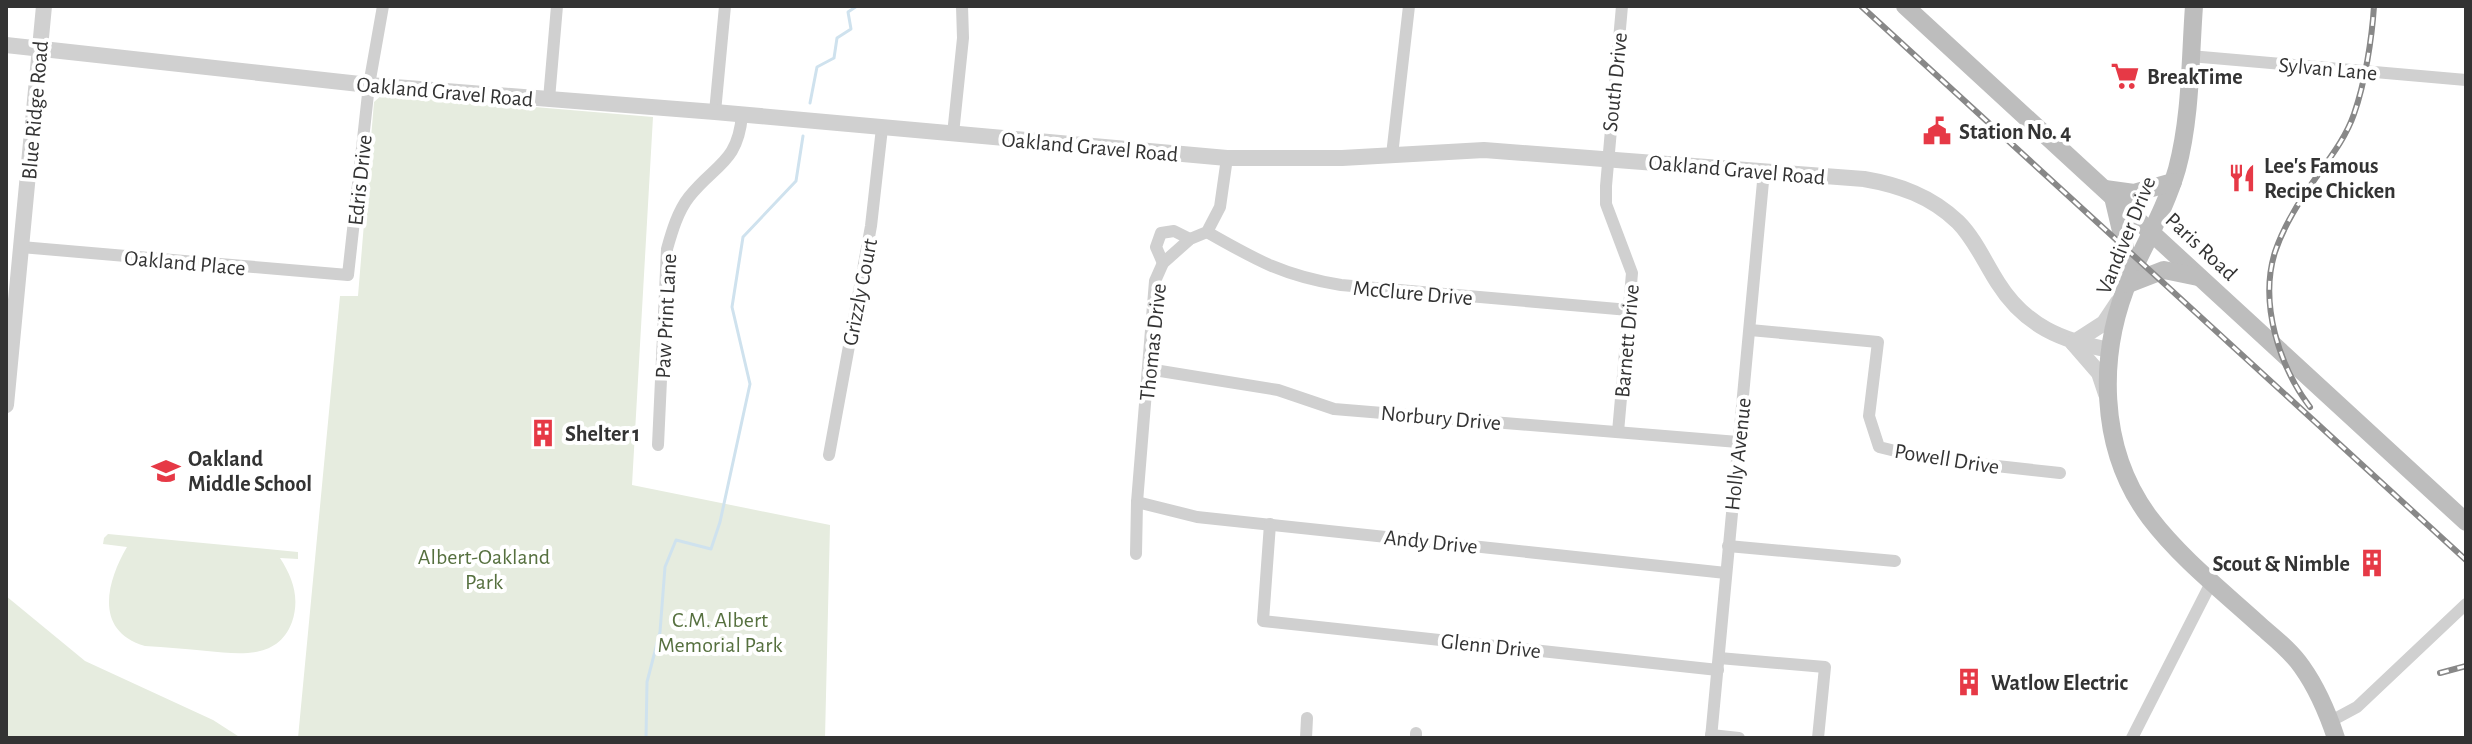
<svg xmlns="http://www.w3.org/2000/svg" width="2472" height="744" viewBox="0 0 2472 744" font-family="'Alegreya Sans',sans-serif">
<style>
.green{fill:#e6ecdf}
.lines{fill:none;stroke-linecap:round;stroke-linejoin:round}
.stream{stroke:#cfe2ee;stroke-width:3}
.minor{stroke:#d0d0d0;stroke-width:12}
.tertiary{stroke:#d0d0d0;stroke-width:16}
.secondary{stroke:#bdbdbd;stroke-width:18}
.rail-casing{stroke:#888;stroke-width:6}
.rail{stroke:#fff;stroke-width:3;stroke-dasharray:9;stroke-linecap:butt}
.labels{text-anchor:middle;stroke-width:8;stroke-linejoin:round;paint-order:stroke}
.street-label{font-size:22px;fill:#333;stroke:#fff}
.poi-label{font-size:22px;font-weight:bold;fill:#333;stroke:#fff;text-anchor:start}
.park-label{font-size:22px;fill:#56703f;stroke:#fff}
</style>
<rect width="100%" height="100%" fill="#fff"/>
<!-- green -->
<g class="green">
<path d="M383 94 653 117 632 485 830 525 825 738H298L340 296H358L374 102Z"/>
<path d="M108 534 298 552V559L280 558C293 578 300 598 292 622 278 660 239 654 207 651 186 649 166 647 145 646 93 631 107 581 127 547L103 544 104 538Z"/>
<path d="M6 596 85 661 213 720 241 738H6Z"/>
</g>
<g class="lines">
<!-- stream -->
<g class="stream">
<path d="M810 103 817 67 834 58 837 38 851 29 848 12 857 6"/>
<path d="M646 738 647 682 660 632 665 567 676 540 711 549 720 522 750 384 732 307 743 237 796 181 803 136"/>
</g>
<!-- minor -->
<g class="minor">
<path d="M2190 56 2466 80"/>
<path d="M549 99 557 6"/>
<path d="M715 112 725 6"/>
<path d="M953 134 963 38 962 6"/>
<path d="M1392 155 1409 6"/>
<path d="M1207 232C1256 260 1284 276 1341 285L1629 310"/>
<path d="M21 247 348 275 369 85 383 6"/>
<path d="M1163 263 1156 247 1161 233 1174 231 1190 239"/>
<path d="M1750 330 1878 342 1869 416 1879 447 1924 458 2060 473"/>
<path d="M1148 369 1278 390 1334 409 1738 442"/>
<path d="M1618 432 1632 273 1606 204V186L1622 6"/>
<path d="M658 445 667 249C672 231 678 211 689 197 715 164 738 163 742 115"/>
<path d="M829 455 871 226 882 128"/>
<path d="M1137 502 1197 517 1726 573"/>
<path d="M1270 524 1263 621 1718 670"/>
<path d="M1728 546 1895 561"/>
<path d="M1136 554 1137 502 1155 281 1163 263 1190 239 1207 232 1220 207 1227 158"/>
<path d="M1719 658 1825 667 1818 738"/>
<path d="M2331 721 2357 707 2466 604"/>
<path d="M1711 735 1739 738"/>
<path d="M1306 738 1307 718"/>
<path d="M1416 738V733"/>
<path d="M1711 738 1764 171"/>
<path d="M2132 738 2212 581"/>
</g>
<!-- tertiary -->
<g class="tertiary">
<path d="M6 45 369 85 715 112 1227 158H1342L1484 150 1864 179C1899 185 1931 196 1958 222 1975 239 1985 263 1998 283 2025 326 2062 341 2110 350"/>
<path d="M2073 343 2104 323 2118 302"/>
<path d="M2073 343 2099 373 2106 394"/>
<path d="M6 405 44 6"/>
</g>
<!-- secondary -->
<g class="secondary">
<path d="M1905 6 2466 522"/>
<path d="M2194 6C2190 60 2191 117 2177 169 2166 207 2147 239 2131 275 2097 353 2098 449 2150 518 2182 560 2225 593 2263 628 2277 640 2292 652 2302 667 2317 688 2328 714 2336 738"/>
<path d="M2105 189 2134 193 2173 182"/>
<path d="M2113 197 2125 248 2128 284 2164 270 2198 277"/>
</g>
<defs>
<g id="rail">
<path d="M1861 6 2466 560"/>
<path d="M2310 407C2279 366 2259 303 2275 252 2282 231 2294 210 2306 192 2323 166 2344 143 2354 114 2365 83 2372 38 2374 6"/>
<path d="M2440 673 2466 666"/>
</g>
</defs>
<!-- rail casing -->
<use href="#rail" class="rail-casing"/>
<!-- rail -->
<use href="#rail" class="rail"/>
</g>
<!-- icons -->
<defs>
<symbol id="supermarket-bare" viewBox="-9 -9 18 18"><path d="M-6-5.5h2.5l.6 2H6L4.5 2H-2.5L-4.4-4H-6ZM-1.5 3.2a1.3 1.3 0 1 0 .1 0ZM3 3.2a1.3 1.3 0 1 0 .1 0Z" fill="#e63946" stroke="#fff" stroke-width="2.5" paint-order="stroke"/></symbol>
<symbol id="civic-bare" viewBox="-9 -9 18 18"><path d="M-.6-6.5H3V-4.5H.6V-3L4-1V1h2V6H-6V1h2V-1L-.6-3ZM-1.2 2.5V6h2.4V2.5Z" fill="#e63946" stroke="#fff" stroke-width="2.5" paint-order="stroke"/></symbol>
<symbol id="restaurant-bare" viewBox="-9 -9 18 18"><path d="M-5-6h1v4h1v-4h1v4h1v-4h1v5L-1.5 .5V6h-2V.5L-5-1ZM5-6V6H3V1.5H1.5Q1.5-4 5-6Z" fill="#e63946" stroke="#fff" stroke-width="2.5" paint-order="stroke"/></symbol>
<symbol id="building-bare" viewBox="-9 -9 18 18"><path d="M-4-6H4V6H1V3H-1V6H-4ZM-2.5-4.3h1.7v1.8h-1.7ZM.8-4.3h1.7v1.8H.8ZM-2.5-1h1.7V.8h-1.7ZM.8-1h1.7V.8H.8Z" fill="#e63946" stroke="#fff" stroke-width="2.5" paint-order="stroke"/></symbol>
<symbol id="school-bare" viewBox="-9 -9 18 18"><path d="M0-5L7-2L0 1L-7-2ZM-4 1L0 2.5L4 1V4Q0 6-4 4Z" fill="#e63946" stroke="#fff" stroke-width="2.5" paint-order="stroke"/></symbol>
</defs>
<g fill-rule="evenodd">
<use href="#supermarket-bare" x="2105" y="56" width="40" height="40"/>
<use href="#civic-bare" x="1917" y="111" width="40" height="40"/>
<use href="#restaurant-bare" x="2222" y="158" width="40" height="40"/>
<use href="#building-bare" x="523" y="413" width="40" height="40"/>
<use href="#school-bare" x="146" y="451" width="40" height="40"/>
<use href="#building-bare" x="2352" y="543" width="40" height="40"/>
<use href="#building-bare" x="1949" y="662" width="40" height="40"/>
</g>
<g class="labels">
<!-- street labels -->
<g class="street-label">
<text transform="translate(2328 68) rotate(5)" y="8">Sylvan Lane</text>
<text transform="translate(1614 82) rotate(-84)" y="8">South Drive</text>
<text transform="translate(445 91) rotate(5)" y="8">Oakland Gravel Road</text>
<text transform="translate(34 110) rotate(-85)" y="8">Blue Ridge Road</text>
<text transform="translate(1090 146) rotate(5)" y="8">Oakland Gravel Road</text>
<text transform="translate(1737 169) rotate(5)" y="8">Oakland Gravel Road</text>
<text transform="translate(359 180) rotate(-84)" y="8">Edris Drive</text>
<text transform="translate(2125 235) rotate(-68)" y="8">Vandiver Drive</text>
<text transform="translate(2202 246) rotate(43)" y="8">Paris Road</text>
<text transform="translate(185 262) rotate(5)" y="8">Oakland Place</text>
<text transform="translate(859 292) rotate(-79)" y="8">Grizzly Court</text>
<text transform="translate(1413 292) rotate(5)" y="8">McClure Drive</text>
<text transform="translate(665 316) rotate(-87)" y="8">Paw Print Lane</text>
<text transform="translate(1626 341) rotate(-85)" y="8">Barnett Drive</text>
<text transform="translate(1152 342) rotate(-84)" y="8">Thomas Drive</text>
<text transform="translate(1441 417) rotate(5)" y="8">Norbury Drive</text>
<text transform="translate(1737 454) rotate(-84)" y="8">Holly Avenue</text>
<text transform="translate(1947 458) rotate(9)" y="8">Powell Drive</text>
<text transform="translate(1431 541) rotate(6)" y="8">Andy Drive</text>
<text transform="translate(1491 645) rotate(6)" y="8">Glenn Drive</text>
</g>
<!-- poi labels -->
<g class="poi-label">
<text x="2147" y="84">BreakTime</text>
<text x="1959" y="139">Station No. 4</text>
<text x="2264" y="173">Lee's Famous<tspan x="2264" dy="25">Recipe Chicken</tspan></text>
<text x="565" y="441">Shelter 1</text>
<text x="188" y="466">Oakland<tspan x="188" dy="25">Middle School</tspan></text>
<text x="2350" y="571" text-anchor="end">Scout &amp; Nimble</text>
<text x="1991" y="690">Watlow Electric</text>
</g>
<!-- park labels -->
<g class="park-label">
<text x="484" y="564">Albert-Oakland<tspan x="484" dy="25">Park</tspan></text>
<text x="720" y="627">C.M. Albert<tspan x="720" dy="25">Memorial Park</tspan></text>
</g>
</g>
<!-- border -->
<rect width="2472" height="744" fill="none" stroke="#333333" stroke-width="16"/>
</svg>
